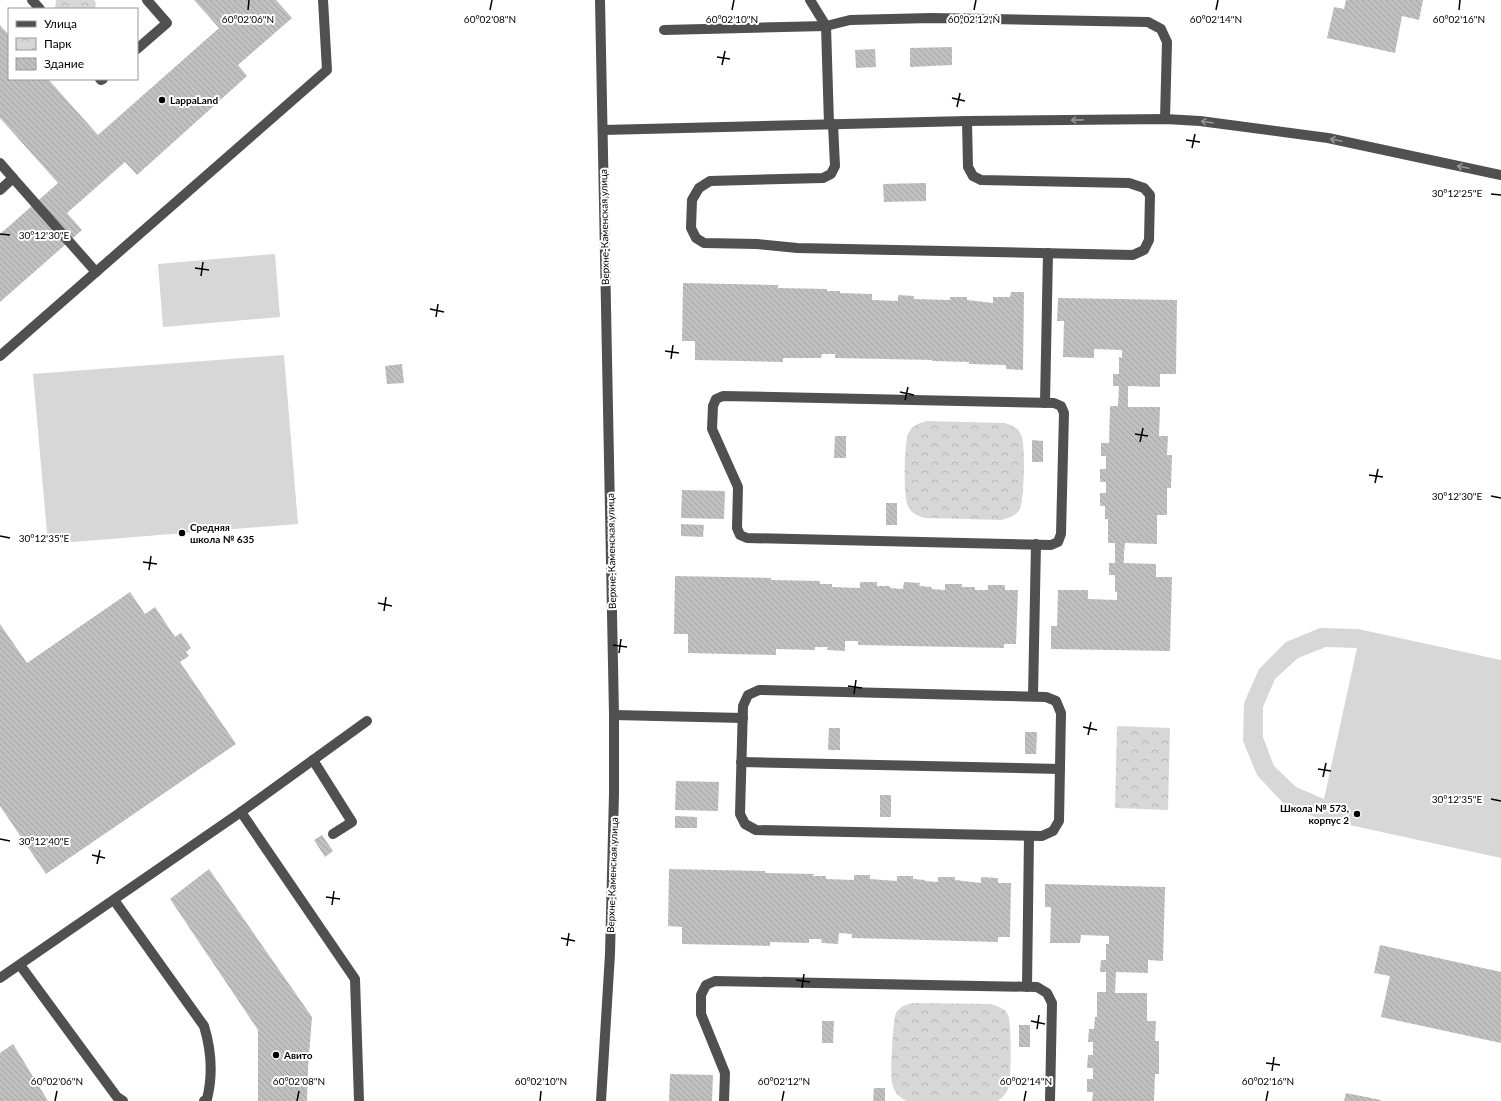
<svg xmlns="http://www.w3.org/2000/svg" width="1501" height="1101" viewBox="0 0 1501 1101" font-family="Lato,sans-serif">
<style>
.park{fill:url(#park-crowns)}
.garden{fill:#d7d7d7;fill-rule:evenodd}
.building{fill:url(#building-back-hatch)}
.lines{fill:none;stroke-linecap:round;stroke-linejoin:round}
.minor{stroke:#505050;stroke-width:10}
.oneway{stroke:#969696}
.ticks{fill:none;stroke:#000;stroke-width:1.5}
.poi-dot{fill:#000;stroke:#fff;stroke-width:1.5}
.labels{text-anchor:middle;stroke-width:4;stroke-linejoin:round;paint-order:stroke}
.poi-label{font-size:10px;font-weight:bold;fill:#000;stroke:#fff;text-anchor:start}
.street-label{font-size:10px;fill:#000;stroke:#fff}
.ticks-label{font-size:10px;text-anchor:middle;fill:#000;stroke:#fff;stroke-width:4;stroke-linejoin:round;paint-order:stroke}
</style>
<defs>
<pattern id="park-crowns" width="20" height="18" patternUnits="userSpaceOnUse"><rect width="20" height="18" fill="#d7d7d7"/><path d="M2 6a3 3 0 1 1 6 0M12 15a3 3 0 1 1 6 0" fill="none" stroke="#b7b7b7"/></pattern>
<pattern id="building-back-hatch" width="6" height="6" patternUnits="userSpaceOnUse"><rect width="6" height="6" fill="#c0c0c0"/><path d="M-1 5l2 2M0 0l6 6M5-1l2 2" fill="none" stroke="#a3a3a3"/></pattern>
</defs>
<rect width="100%" height="100%" fill="#fff"/>
<!-- park -->
<g class="park">
<path d="M56 0H94L96 3 95 9H55Z"/>
<path d="M927 421 1004 423C1011 425 1018 427 1021 435 1026 444 1024 499 1020 509 1016 516 1009 518 1002 520L925 518C918 516 911 513 908 506 903 498 904 440 909 432 913 425 920 423 927 421Z"/>
<path d="M1117 726 1170 728 1168 810 1115 808Z"/>
<path d="M914 1003 990 1004C997 1006 1005 1008 1008 1015 1012 1023 1011 1077 1009 1086 1007 1093 1004 1096 998 1101H907C899 1098 894 1092 892 1083 890 1076 893 1018 896 1013 900 1006 907 1004 914 1003Z"/>
</g>
<!-- garden -->
<g class="garden">
<path d="M275 254 280 317 163 327 158 264Z"/>
<path d="M284 355 298 524 48 544 33 374Z"/>
<path d="M1320 628 1358 629 1501 660V858L1317 818 1283 803 1257 775 1243 741 1244 703 1259 669 1286 642ZM1326 647 1357 648 1324 799 1296 787 1274 766 1263 737V707L1275 679 1298 658Z"/>
</g>
<!-- building -->
<g class="building">
<path d="M194 0H276L292 18 238 65 247 76 137 175 125 162 67 213 82 230 0 302V234L58 183 0 118V25L9 35V79H48L98 135 219 28Z"/>
<path d="M1346 0H1423L1419 20 1402 16 1395 53 1327 38 1334 7 1344 9Z"/>
<path d="M952 47V65L910 67V48Z"/>
<path d="M875 49 876 67 856 68 855 50Z"/>
<path d="M926 183V201L884 202 883 184Z"/>
<path d="M683 283 778 285V288L827 289V291H840V293L872 294V300L898 301V295L914 296V299L950 300V297H967V300L993 303V297H1010L1011 292H1024L1023 370 1006 369V365L969 364V362L932 361V360L835 358V354H822L821 358H783V362L695 360V341H682Z"/>
<path d="M1058 298 1177 300 1176 374H1160V387L1128 386V407H1160L1159 436H1168L1167 455H1172L1171 488H1167V515H1157V544L1125 543 1124 553V563L1156 564V577H1172L1170 651 1051 649V626H1057L1058 590H1088V599L1117 600V592H1115V575H1109V563H1115V543H1108V519H1105V506H1100V493H1106V482H1100V469H1106V456H1101V443H1109L1110 406H1118L1119 386H1113V374H1119V357L1122 358V350L1094 349V358L1063 357 1064 321H1057Z"/>
<path d="M402 364 404 383 387 384 385 366Z"/>
<path d="M835 436H846V458H834Z"/>
<path d="M1032 440 1043 441V462H1032Z"/>
<path d="M682 490 725 491 724 519 681 518Z"/>
<rect x="886" y="503" width="11" height="22"/>
<path d="M681 524 704 525 703 537 681 536Z"/>
<path d="M675 576 771 578V580L820 581V584H832V587L860 588V582H877V586H890V588L903 589 904 582 920 583 919 586 932 587 931 589 945 590V584H962V587H975V590H988V585H1005V590H1018L1016 644H1004V648L858 645V641H845V651L827 650 828 647H815V650L776 649V655L688 653V634H674Z"/>
<path d="M130 592 145 614 155 607 175 637 181 633 191 648 186 652 189 656 180 662 236 744 46 874 0 806V624L27 663Z"/>
<path d="M829 728H840V750H828Z"/>
<path d="M1025 732H1037L1036 754H1025Z"/>
<path d="M676 781 719 782 718 811 675 810Z"/>
<rect x="880" y="795" width="11" height="22"/>
<path d="M675 816 697 817V828H675Z"/>
<path d="M322 835 333 851 325 857 314 840Z"/>
<path d="M209 869 312 1017 308 1068 307 1101H258V1030L170 899Z"/>
<path d="M669 869 765 871V873L814 874 813 876H826V879L854 880V875H870V879L897 881V876H913V879L925 880V881L938 882V877H955V880L981 883V877L998 878V883H1011L1010 937H998V942L852 938V934L839 933 838 944 822 943 821 939H809V943L770 942V946L682 944V927L668 926Z"/>
<path d="M1045 884 1165 887 1163 961 1148 960V973L1116 972 1115 993H1147V1021H1156L1155 1041H1159V1074H1155L1154 1101H1092L1093 1092H1087V1079H1093V1068H1087L1088 1055H1093V1042H1088L1089 1029H1094L1095 1017H1097V992H1106V972H1100L1101 960H1106V944H1109V936L1081 935 1080 943H1050L1051 907H1045Z"/>
<path d="M1380 945 1501 972V1043L1381 1017 1390 976 1374 973Z"/>
<path d="M822 1021H834L833 1043H822Z"/>
<rect x="1019" y="1025" width="11" height="22"/>
<path d="M13 1044 48 1101H0V1053Z"/>
<path d="M670 1074 713 1075 712 1101H669Z"/>
<path d="M874 1088H885V1101H873Z"/>
<path d="M1346 1093 1381 1100V1101H1344Z"/>
</g>
<g class="lines">
<!-- minor -->
<g class="minor">
<path d="M32 0 40 9"/>
<path d="M600 0 614 715V793L610 954 601 1101"/>
<path d="M810 0 826 26 829 124"/>
<path d="M664 30 826 26 850 20 931 18 1148 22 1161 29 1167 42 1165 119"/>
<path d="M137 49 167 23 147 0"/>
<path d="M100 79 101 80 103 79"/>
<path d="M833 124 835 166 831 174 823 178 710 181 699 188 692 200 691 228 696 238 704 243 757 244 797 248 1133 255 1144 250 1149 240 1150 195 1144 188 1129 183 981 180 973 176 968 167 967 121"/>
<path d="M603 130 967 121 1165 119 1200 121 1328 138 1501 175"/>
<path d="M0 163 13 178 0 190"/>
<path d="M13 178 96 272"/>
<path d="M0 356 327 70 323 0"/>
<path d="M723 396 1054 403 1061 406 1064 413 1061 534 1058 542 1051 545 747 538 740 535 737 528 738 487 712 429 713 406 716 399Z"/>
<path d="M1045 403 1048 253"/>
<path d="M759 690 1046 697 1056 701 1061 713 1059 821 1053 831 1042 836 756 830 745 824 740 814 743 706 748 695Z"/>
<path d="M1033 696 1036 544"/>
<path d="M614 715 743 718"/>
<path d="M313 760 352 822 333 834"/>
<path d="M741 762 1060 769"/>
<path d="M241 812 355 979 359 1101"/>
<path d="M114 900 204 1026C211 1049 213 1075 207 1099L204 1101"/>
<path d="M20 965 117 1097 123 1101"/>
<path d="M0 978 241 812 367 721"/>
<path d="M1027 987 1029 836"/>
<path d="M724 1101 725 1073 701 1014V995L706 985 715 981 1037 987 1047 993 1052 1003 1050 1101"/>
</g>
</g>
<!-- one-way arrows -->
<defs><path id="oneway-shaft" d="M-6 0H5M1.5-3L5.5 0L1.5 3" fill="none" stroke-width="1.6" stroke-linecap="round" stroke-linejoin="round"/></defs>
<g class="oneway">
<use href="#oneway-shaft" transform="translate(1077 120) rotate(179)"/>
<use href="#oneway-shaft" transform="translate(1207 122) rotate(-172)"/>
<use href="#oneway-shaft" transform="translate(1336 140) rotate(-168)"/>
<use href="#oneway-shaft" transform="translate(1463 167) rotate(-168)"/>
</g>
<!-- ticks -->
<path class="ticks" d="M248 10 249 0M490 10 492 0M732 10 734 0M974 10 976 0M1216 10 1218 0M1459 10 1460 0M717 57 730 59M722 65 725 51M952 98 965 101M957 107 960 93M1186 140 1200 142M1192 148 1195 134M1491 194 1501 195M0 234 10 235M195 268 209 270M201 276 203 262M430 309 444 312M436 317 438 304M665 351 679 353M671 359 673 345M900 392 914 395M905 400 908 387M1135 434 1148 436M1140 442 1143 428M1369 475 1383 477M1375 483 1378 469M1491 496 1501 498M0 536 10 538M143 562 157 564M149 570 151 556M378 603 392 606M384 611 386 597M613 645 627 647M619 653 621 639M848 686 862 688M854 694 856 680M1083 727 1097 730M1088 735 1091 722M1318 769 1331 771M1323 777 1326 763M1491 799 1501 801M0 839 10 841M92 855 105 858M97 864 100 850M326 897 340 899M332 905 334 891M561 938 575 941M567 946 569 933M796 980 810 982M802 988 804 974M1031 1021 1045 1024M1037 1029 1039 1015M1266 1063 1280 1065M1272 1071 1274 1057M55 1101 57 1091M297 1101 299 1091M540 1101 541 1091M782 1101 784 1091M1024 1101 1026 1091M1266 1101 1268 1091"/>
<!-- markers -->
<g class="poi-dot">
<circle cx="162" cy="100" r="4"/>
<circle cx="182" cy="533" r="4"/>
<circle cx="1357" cy="814" r="4"/>
<circle cx="276" cy="1055" r="4"/>
</g>
<g class="labels">
<!-- poi labels -->
<g class="poi-label">
<text x="170" y="104">LappaLand</text>
<text x="190" y="531">Средняя<tspan x="190" dy="12">школа № 635</tspan></text>
<text x="1349" y="812" text-anchor="end">Школа № 573,<tspan x="1349" dy="12">корпус 2</tspan></text>
<text x="284" y="1059">Авито</text>
</g>
<!-- street labels -->
<g class="street-label">
<text transform="translate(604 227) rotate(-91)" y="4">Верхне-Каменская улица</text>
<text transform="translate(611 551) rotate(-91)" y="4">Верхне-Каменская улица</text>
<text transform="translate(612 875) rotate(-88)" y="4">Верхне-Каменская улица</text>
</g>
</g>
<g class="ticks-label">
<text x="248" y="23">60°02'06"N</text>
<text x="490" y="23">60°02'08"N</text>
<text x="732" y="23">60°02'10"N</text>
<text x="974" y="23">60°02'12"N</text>
<text x="1216" y="23">60°02'14"N</text>
<text x="1459" y="23">60°02'16"N</text>
<text x="1457" y="197">30°12'25"E</text>
<text x="44" y="239">30°12'30"E</text>
<text x="1457" y="500">30°12'30"E</text>
<text x="44" y="542">30°12'35"E</text>
<text x="1457" y="803">30°12'35"E</text>
<text x="44" y="845">30°12'40"E</text>
<text x="57" y="1085">60°02'06"N</text>
<text x="299" y="1085">60°02'08"N</text>
<text x="541" y="1085">60°02'10"N</text>
<text x="784" y="1085">60°02'12"N</text>
<text x="1026" y="1085">60°02'14"N</text>
<text x="1268" y="1085">60°02'16"N</text>
</g>
<!-- legend -->
<rect x="8" y="8" width="130" height="72" fill="#ffffff" stroke="#999999"/>
<rect x="16" y="21" width="20" height="6" fill="#505050" stroke="#999999"/>
<text x="44" y="28" font-size="12" fill="#000000">Улица</text>
<rect x="16" y="38" width="20" height="12" fill="url(#park-crowns)" stroke="#999999"/>
<text x="44" y="48" font-size="12" fill="#000000">Парк</text>
<rect x="16" y="58" width="20" height="12" fill="url(#building-back-hatch)" stroke="#999999"/>
<text x="44" y="68" font-size="12" fill="#000000">Здание</text>
</svg>
